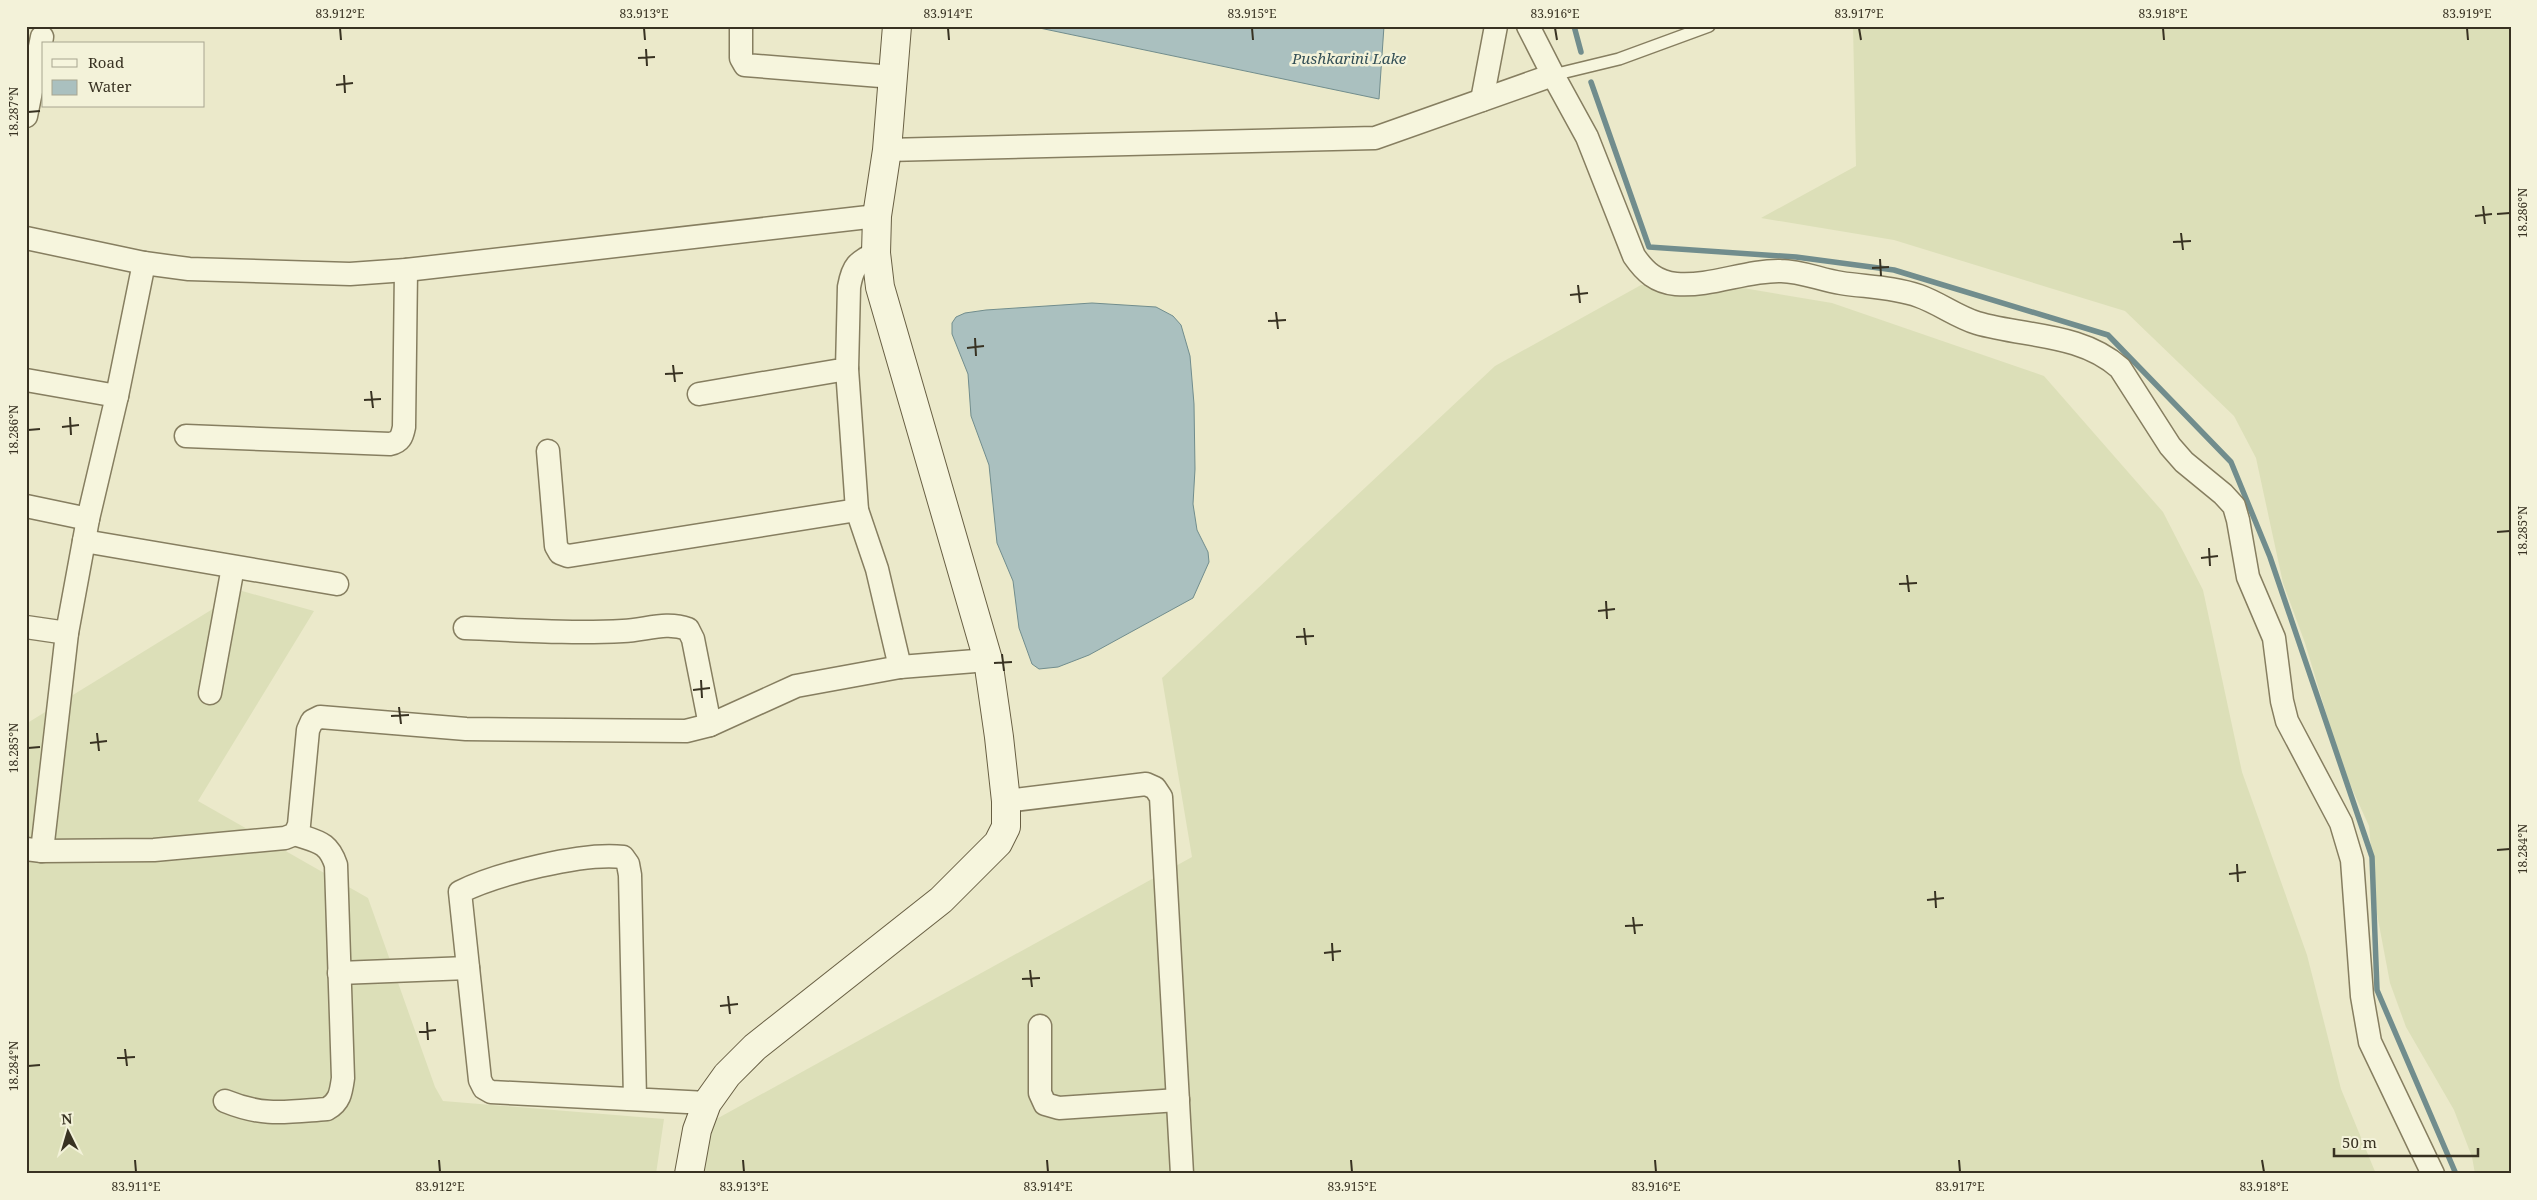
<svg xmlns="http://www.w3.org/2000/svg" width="2537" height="1200" viewBox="0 0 2537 1200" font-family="'Noto Serif',serif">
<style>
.farmland{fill:#dcdfb8}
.water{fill:#aac0bf;stroke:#718d8d}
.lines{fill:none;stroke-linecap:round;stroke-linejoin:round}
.stream{stroke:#718d8d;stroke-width:5.5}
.service-casing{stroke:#867e60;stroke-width:14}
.minor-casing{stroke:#867e60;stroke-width:25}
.secondary-casing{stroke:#685f43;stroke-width:30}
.service{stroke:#f6f5dd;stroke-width:11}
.minor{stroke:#f6f5dd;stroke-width:22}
.secondary{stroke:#f6f5dd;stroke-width:28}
.ticks{fill:none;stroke:#383222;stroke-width:2}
.labels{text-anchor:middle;stroke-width:5;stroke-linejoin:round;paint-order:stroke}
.water-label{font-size:15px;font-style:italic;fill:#334f56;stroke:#f3f2d9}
.neatline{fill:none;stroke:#383222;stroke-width:2}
.ticks-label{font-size:12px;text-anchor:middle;fill:#383222}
</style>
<rect width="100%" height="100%" fill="#ebe9ca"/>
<!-- farmland -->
<g class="farmland">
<path d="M1853 26H2511V1174H2475L2472 1157 2454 1110 2406 1027 2390 983 2377 914 2369 826 2343 769 2305 643 2283 583 2256 458 2234 416 2125 311 1894 240 1761 218 1856 166Z"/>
<path d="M1641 285 1743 288 1832 303 2044 376 2163 512 2203 590 2242 772 2307 955 2341 1089 2376 1174H686L691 1133 1192 857 1162 678 1495 366Z"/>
<path d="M242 591 314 611 198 801 368 898 435 1087 443 1101 664 1119 656 1174H26V719L29 722Z"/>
</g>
<!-- water -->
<g class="water">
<path d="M1030 26H1384L1379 99Z"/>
<path d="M1092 303 1156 307 1173 316 1181 325 1190 356 1194 404 1195 469 1193 504 1197 530 1208 552 1209 562 1193 598 1089 655 1058 667 1039 669 1032 664 1019 628 1013 581 997 543 989 465 971 416 968 374 952 334V323L956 317 965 313 986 310Z"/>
</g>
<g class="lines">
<!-- stream -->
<g class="stream">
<path d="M1574 26 1581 52"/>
<path d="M1591 82 1649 247 1796 257 1894 270 2108 335 2231 462 2270 557 2372 857 2377 990 2456 1174"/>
</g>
<defs>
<path id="service" d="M1553 75 1619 59 1709 26"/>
<g id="minor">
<path d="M741 26V58L745 65 893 77"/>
<path d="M1553 75 1587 137 1634 256C1645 272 1656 282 1676 284 1712 287 1746 270 1781 271 1801 271 1821 280 1841 283 1867 287 1893 287 1919 296 1939 303 1957 317 1977 323 2025 337 2081 333 2120 368L2170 446 2184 462 2223 494 2234 506 2238 520 2248 577 2274 638 2282 701 2287 721 2341 823 2352 860 2362 996 2370 1042 2433 1174"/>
<path d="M1482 100 1496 26"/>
<path d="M26 116 42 37"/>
<path d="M887 150 1375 138 1553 75 1528 26"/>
<path d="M26 238 144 263 189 269 350 274 406 270 877 216"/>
<path d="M847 369 857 510 877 569 900 667"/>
<path d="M26 380 117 396"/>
<path d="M699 394 847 369 849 287C853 265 857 263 876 253"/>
<path d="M186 436 390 444C400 442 402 437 404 427L406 270"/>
<path d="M548 451 556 546 560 553 568 556 857 510"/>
<path d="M26 506 88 519 117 396 144 263"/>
<path d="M84 541 337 584"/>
<path d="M26 627 67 633"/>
<path d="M465 628C518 630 571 634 623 631 646 630 666 621 688 629L693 639 710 725"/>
<path d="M210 693 233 567"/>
<path d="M1006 801 1146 784 1155 788 1161 797 1182 1174"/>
<path d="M26 849 42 851 154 850 285 838 295 834 299 825 308 730 312 721 320 717 466 729 686 731 710 725 796 686 900 667 988 660"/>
<path d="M42 851 67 633 88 519"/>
<path d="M339 973 468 968"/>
<path d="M1040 1026V1093L1045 1104 1059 1108 1178 1100"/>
<path d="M635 1098 630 875 628 864 623 857C583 852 496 874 460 892L480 1080 484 1088 491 1092 707 1103"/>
<path d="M225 1101C264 1117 286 1112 327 1109 340 1102 341 1092 343 1078L336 865C328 841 317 842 295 834"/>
</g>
<path id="secondary" d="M689 1174 697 1130 707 1103 727 1075 755 1047 941 900 998 843 1006 827V801L999 737 988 660 880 287 876 253 877 216 887 150 897 26"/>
</defs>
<!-- service casing -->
<use href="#service" class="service-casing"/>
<!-- minor casing -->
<use href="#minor" class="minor-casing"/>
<!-- secondary casing -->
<use href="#secondary" class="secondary-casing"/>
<!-- service -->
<use href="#service" class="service"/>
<!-- minor -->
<use href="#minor" class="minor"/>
<!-- secondary -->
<use href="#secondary" class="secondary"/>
</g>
<!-- ticks -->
<path class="ticks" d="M340 28 341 40M644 28 645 40M948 28 949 40M1252 28 1253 40M1555 28 1557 40M1859 28 1861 40M2163 28 2164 40M2467 28 2468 40M646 49 647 66M638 58 655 57M344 75 345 93M336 85 353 83M28 112 40 111M2483 206 2485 224M2497 214 2510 213M2475 216 2492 214M2181 233 2183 250M2173 242 2191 241M1880 259 1881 276M1872 268 1889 267M1578 285 1580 303M1570 295 1588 293M1276 312 1278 329M1268 321 1286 320M975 338 976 356M967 348 984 346M673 365 675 382M665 374 683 373M371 391 373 408M364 400 381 399M70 417 71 435M62 427 79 425M28 430 40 429M2497 532 2510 531M2209 548 2210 566M2201 558 2218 556M1907 575 1909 592M1899 584 1917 583M1606 601 1607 619M1598 611 1615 609M1304 628 1306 645M1296 637 1314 636M1002 654 1004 671M994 663 1012 662M701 680 702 698M693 690 710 688M399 707 401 724M391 716 409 715M97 733 99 751M90 743 107 741M28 748 40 747M2497 850 2510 849M2237 864 2238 882M2229 874 2246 872M1935 891 1936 908M1927 900 1944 898M1633 917 1635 934M1625 926 1643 925M1332 943 1333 961M1324 953 1341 951M1030 970 1032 987M1022 979 1040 978M728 996 730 1014M720 1006 738 1004M427 1022 428 1040M419 1032 436 1030M125 1049 127 1066M117 1058 135 1057M28 1066 40 1065M135 1160 136 1172M439 1160 440 1172M743 1160 744 1172M1047 1160 1048 1172M1351 1160 1352 1172M1655 1160 1656 1172M1959 1160 1960 1172M2262 1160 2264 1172"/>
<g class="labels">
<!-- water labels -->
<g class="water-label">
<text x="1349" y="64">Pushkarini Lake</text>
</g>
</g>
<!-- border -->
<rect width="2537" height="1200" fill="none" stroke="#f3f2d9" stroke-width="55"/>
<!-- legend -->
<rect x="42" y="42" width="162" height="65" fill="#f3f2d9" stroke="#a8a590"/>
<rect x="52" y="59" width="25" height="8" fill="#f6f5dd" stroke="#a8a590"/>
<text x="88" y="68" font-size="15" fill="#383222">Road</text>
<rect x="52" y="80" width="25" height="15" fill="#aac0bf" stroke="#a8a590"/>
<text x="88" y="92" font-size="15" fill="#383222">Water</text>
<!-- north arrow -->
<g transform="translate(68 1132) rotate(355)" stroke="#f3f2d9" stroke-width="4" paint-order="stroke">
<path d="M0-4L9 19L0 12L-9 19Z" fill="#383222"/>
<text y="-8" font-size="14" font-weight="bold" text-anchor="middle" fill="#383222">N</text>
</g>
<!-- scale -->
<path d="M2334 1148v8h144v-8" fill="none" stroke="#383222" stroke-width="2.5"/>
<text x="2342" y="1148" font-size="15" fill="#383222" stroke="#f3f2d9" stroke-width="4" paint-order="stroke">50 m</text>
<rect x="28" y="28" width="2482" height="1144" class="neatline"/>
<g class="ticks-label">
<text x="340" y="18">83.912°E</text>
<text x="644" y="18">83.913°E</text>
<text x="948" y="18">83.914°E</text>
<text x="1252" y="18">83.915°E</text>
<text x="1555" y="18">83.916°E</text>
<text x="1859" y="18">83.917°E</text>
<text x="2163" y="18">83.918°E</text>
<text x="2467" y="18">83.919°E</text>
<text transform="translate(14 112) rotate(-90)" y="4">18.287°N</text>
<text transform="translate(2523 213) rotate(-90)" y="4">18.286°N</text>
<text transform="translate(14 430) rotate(-90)" y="4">18.286°N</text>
<text transform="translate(2523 531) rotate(-90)" y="4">18.285°N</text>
<text transform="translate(14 748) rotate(-90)" y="4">18.285°N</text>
<text transform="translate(2523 849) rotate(-90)" y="4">18.284°N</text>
<text transform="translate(14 1066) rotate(-90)" y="4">18.284°N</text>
<text x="136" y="1191">83.911°E</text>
<text x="440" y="1191">83.912°E</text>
<text x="744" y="1191">83.913°E</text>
<text x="1048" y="1191">83.914°E</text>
<text x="1352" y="1191">83.915°E</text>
<text x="1656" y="1191">83.916°E</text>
<text x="1960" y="1191">83.917°E</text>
<text x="2264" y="1191">83.918°E</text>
</g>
</svg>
